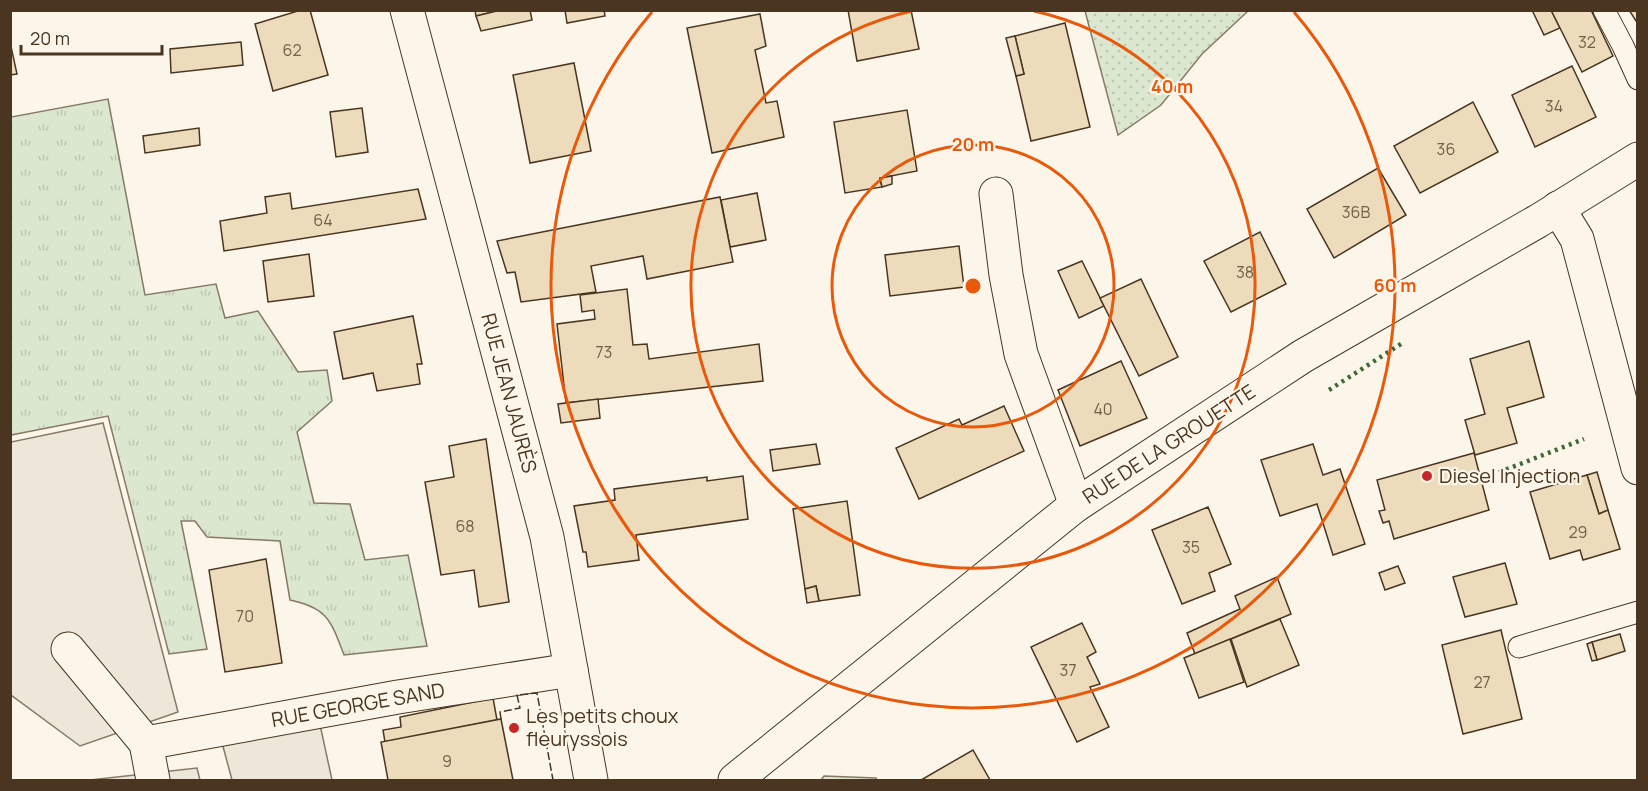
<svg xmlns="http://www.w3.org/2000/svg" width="1648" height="791" viewBox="0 0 1648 791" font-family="Manrope,sans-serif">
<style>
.grass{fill:url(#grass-tufts);stroke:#887966;stroke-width:1.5}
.garden{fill:url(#garden-dots);stroke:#887966;stroke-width:1.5}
.parking{fill:#ede7d9;stroke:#887966;stroke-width:1.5}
.building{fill:#ecdcbc;stroke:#4a3520;stroke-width:1.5}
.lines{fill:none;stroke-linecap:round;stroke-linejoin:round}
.service-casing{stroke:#4a3520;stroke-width:23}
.minor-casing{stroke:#4a3520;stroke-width:35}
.service{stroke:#fbf6e9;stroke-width:21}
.minor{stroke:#fbf6e9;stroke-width:33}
.hedge{stroke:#436837;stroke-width:4.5;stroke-dasharray:3 4.5;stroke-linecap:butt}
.fence{stroke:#4a3520;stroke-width:1.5;stroke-dasharray:8 3;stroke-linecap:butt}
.ring{fill:none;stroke:#e8590c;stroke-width:3}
.poi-dot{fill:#c62828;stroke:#fbf6e9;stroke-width:2}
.labels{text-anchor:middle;stroke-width:4.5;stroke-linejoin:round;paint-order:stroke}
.number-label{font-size:16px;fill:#725f47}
.street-label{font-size:20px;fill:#4a3520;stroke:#fbf6e9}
.poi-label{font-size:20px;fill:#4a3520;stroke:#fbf6e9;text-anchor:start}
.centre{fill:#e8590c;stroke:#fbf6e9;stroke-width:3}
.ring-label{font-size:18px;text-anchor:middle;font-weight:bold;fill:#e8590c;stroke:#fbf6e9;stroke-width:4.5;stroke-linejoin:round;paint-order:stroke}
</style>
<defs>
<pattern id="grass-tufts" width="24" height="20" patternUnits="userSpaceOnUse" patternTransform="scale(1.5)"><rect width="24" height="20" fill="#dce7d0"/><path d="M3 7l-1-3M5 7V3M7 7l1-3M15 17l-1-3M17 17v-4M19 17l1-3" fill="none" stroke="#bec7b2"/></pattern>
<pattern id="garden-dots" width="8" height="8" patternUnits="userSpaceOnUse" patternTransform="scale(1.5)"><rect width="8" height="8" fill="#dce7d0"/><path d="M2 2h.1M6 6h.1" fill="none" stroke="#bec7b2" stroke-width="1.8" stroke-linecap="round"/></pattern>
</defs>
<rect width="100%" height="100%" fill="#fbf6e9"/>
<!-- grass -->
<g class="grass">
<path d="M108 99 145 295 216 284 225 318 258 311 298 372 327 370 332 401 297 432 314 503 350 504 365 560 408 555 427 646 344 655C331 621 328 608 290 600L280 541 207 537 195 521H181L207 649 169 654 108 416 11 435V117Z"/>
<path d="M824 776 876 778 877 780H821Z"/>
</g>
<!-- garden -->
<path class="garden" d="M1085 11V10L1248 11 1202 54 1161 105 1118 135Z"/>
<!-- parking -->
<g class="parking">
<path d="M103 423 178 712 80 746 11 695V442Z"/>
<path d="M319 720 332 780H232L221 739Z"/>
<path d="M197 768 200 780H90Z"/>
</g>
<!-- building -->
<g class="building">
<path d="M301 10H310L328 75 273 91 255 24Z"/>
<path d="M475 10H501L476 16Z"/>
<path d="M501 10H530L532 20 481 31 476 16Z"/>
<path d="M565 10H604L605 16 567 23Z"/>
<path d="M848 10H911L919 49 857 61Z"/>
<path d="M1532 10H1551L1560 28 1544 35Z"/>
<path d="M1551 10H1591L1613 56 1582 72Z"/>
<path d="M1629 10H1638V24Z"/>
<path d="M760 14 766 46 755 50 766 103 777 101 784 137 712 153 687 28Z"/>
<path d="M1065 23 1090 127 1031 141 1016 76 1024 74 1015 36Z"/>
<path d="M1015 36 1024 74 1016 76 1006 38Z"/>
<path d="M10 42 17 74 10 75Z"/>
<path d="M241 42 243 65 171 73 170 49Z"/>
<path d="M574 63 591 151 530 163 513 75Z"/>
<path d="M1572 66 1596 117 1535 147 1512 95Z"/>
<path d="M1473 102 1498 152 1420 193 1394 146Z"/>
<path d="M362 108 368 152 336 157 330 112Z"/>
<path d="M907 110 917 171 880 178 882 187 845 193 834 122Z"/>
<path d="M199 128 200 145 145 153 143 136Z"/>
<path d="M1378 168 1406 215 1334 258 1307 209Z"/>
<path d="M892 176V184L882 187 880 178Z"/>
<path d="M418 189 426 219 224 251 220 221 267 213 265 197 290 193 292 209Z"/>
<path d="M757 193 766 240 730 247 721 200Z"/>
<path d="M720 197 733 262 647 279 643 256 591 266 596 292 521 302 515 272 507 273 497 241Z"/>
<path d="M1260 232 1286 284 1231 312 1204 261Z"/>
<path d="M959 246 964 287 890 296 885 255Z"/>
<path d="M309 254 314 296 268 302 263 261Z"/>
<path d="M1082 261 1104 306 1079 318 1058 271Z"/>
<path d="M1141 279 1178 357 1139 376 1100 298Z"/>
<path d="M627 289 633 345 647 344 649 359 759 344 763 381 566 403 557 324 595 319 594 310 582 312 580 295Z"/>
<path d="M413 316 422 364H417L420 384 377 391 373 373 343 379 334 332Z"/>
<path d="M1529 341 1544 397 1507 408 1517 443 1475 455 1465 420 1485 414 1470 359Z"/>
<path d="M1121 361 1147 418 1080 446 1058 390Z"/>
<path d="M598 399 600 418 561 423 558 404Z"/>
<path d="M1004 406 1024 451 919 499 896 448 959 419 962 425Z"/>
<path d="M486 439 509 602 479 607 474 570 441 575 425 482 454 477 449 446Z"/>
<path d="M816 444 820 464 773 471 770 450Z"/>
<path d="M1313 444 1323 475 1340 469 1365 544 1333 555 1317 504 1280 516 1261 460Z"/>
<path d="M1474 453 1489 510 1394 539 1389 521 1383 523 1379 511 1385 510 1377 480Z"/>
<path d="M1597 472 1608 510 1599 514 1587 475Z"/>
<path d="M1587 475 1599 514 1608 510 1620 549 1583 560 1580 550 1550 559 1530 492Z"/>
<path d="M743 476 748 519 636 535 639 560 588 567 586 552H583L574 506 615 500 614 489 707 477V481Z"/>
<path d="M847 501 860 595 819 601 816 586 805 589 793 509Z"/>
<path d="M1208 507 1231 564 1209 573 1215 591 1182 604 1152 530Z"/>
<path d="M266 559 282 663 225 672 209 570Z"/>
<path d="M1505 563 1517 604 1465 617 1453 577Z"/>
<path d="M1398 566 1405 583 1385 590 1379 573Z"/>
<path d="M1277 577 1291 614 1195 654 1187 633 1240 609 1235 596Z"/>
<path d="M816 586 819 601 807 603 805 589Z"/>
<path d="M1280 619 1299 665 1247 687 1231 639Z"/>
<path d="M1082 623 1096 652 1087 657 1100 684 1090 687 1109 727 1077 742 1031 647Z"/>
<path d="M1501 630 1522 719 1463 734 1442 645Z"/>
<path d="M1620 634 1625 651 1597 660 1592 642Z"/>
<path d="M1230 639 1244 682 1199 698 1184 658Z"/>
<path d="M1592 642 1597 660 1592 661 1587 644Z"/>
<path d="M493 698 497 720 385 742 383 730 401 727 400 717Z"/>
<path d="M501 719 513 780H388L381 742Z"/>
<path d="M973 750 990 780H921Z"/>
</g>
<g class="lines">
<defs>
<g id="service">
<path d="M1604 10 1623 46 1638 79"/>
<path d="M1519 647 1638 612"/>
</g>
<g id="minor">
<path d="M407 10 547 537 591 780"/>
<path d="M996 194 1006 275 1021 354 1076 505"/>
<path d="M1558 208 1577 239 1638 468"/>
<path d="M68 649 146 743 153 780"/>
<path d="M146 743 398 697 571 670"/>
<path d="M735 780 1076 505 1303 356 1538 221 1638 159"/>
</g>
</defs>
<!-- service casing -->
<use href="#service" class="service-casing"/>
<!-- minor casing -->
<use href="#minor" class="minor-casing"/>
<!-- service -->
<use href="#service" class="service"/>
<!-- minor -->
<use href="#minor" class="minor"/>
<!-- hedge -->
<g class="hedge">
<path d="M1329 390 1404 342"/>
<path d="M1492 475 1584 439"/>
</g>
<!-- fence -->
<path class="fence" d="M501 719 500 712 520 708 517 695 537 693 553 780"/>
</g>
<!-- distance rings -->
<g class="ring">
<circle cx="973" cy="286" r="141"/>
<path d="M1034 11A282 282 0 1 1 912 11"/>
<path d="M1294 12A422 422 0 1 1 652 12"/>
</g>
<!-- markers -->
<g class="poi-dot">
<circle cx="1427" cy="476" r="6"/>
<circle cx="514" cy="728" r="6"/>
</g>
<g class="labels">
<!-- number labels -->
<g class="number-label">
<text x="1587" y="48">32</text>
<text x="292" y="56">62</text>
<text x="1554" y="112">34</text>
<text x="1446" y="155">36</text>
<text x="1356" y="218">36B</text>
<text x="323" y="226">64</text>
<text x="1245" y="278">38</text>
<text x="604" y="358">73</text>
<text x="1103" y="415">40</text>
<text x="465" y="532">68</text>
<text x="1578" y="538">29</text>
<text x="1191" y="553">35</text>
<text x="245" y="622">70</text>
<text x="1068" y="676">37</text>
<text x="1482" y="688">27</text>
<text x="447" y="767">9</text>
</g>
<!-- street labels -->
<g class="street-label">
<text transform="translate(509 393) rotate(75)" y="7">RUE JEAN JAURÈS</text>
<text transform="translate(1169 444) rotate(-33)" y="7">RUE DE LA GROUETTE</text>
<text transform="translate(358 705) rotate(-10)" y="7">RUE GEORGE SAND</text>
</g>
<!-- poi labels -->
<g class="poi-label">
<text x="1439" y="483">Diesel Injection</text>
<text x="526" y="723">Les petits choux<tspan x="526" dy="23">fleuryssois</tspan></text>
</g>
</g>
<circle cx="973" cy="286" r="9" class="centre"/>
<g class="ring-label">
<text x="1172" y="93">40 m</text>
<text x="973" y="151">20 m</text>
<text x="1395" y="292">60 m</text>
</g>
<!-- border -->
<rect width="1648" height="791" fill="none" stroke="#4a3520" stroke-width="24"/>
<!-- scale -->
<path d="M21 45v9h141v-9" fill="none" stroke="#4a3520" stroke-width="3"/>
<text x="30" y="45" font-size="18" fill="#4a3520" stroke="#fbf6e9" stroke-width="4.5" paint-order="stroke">20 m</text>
</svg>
